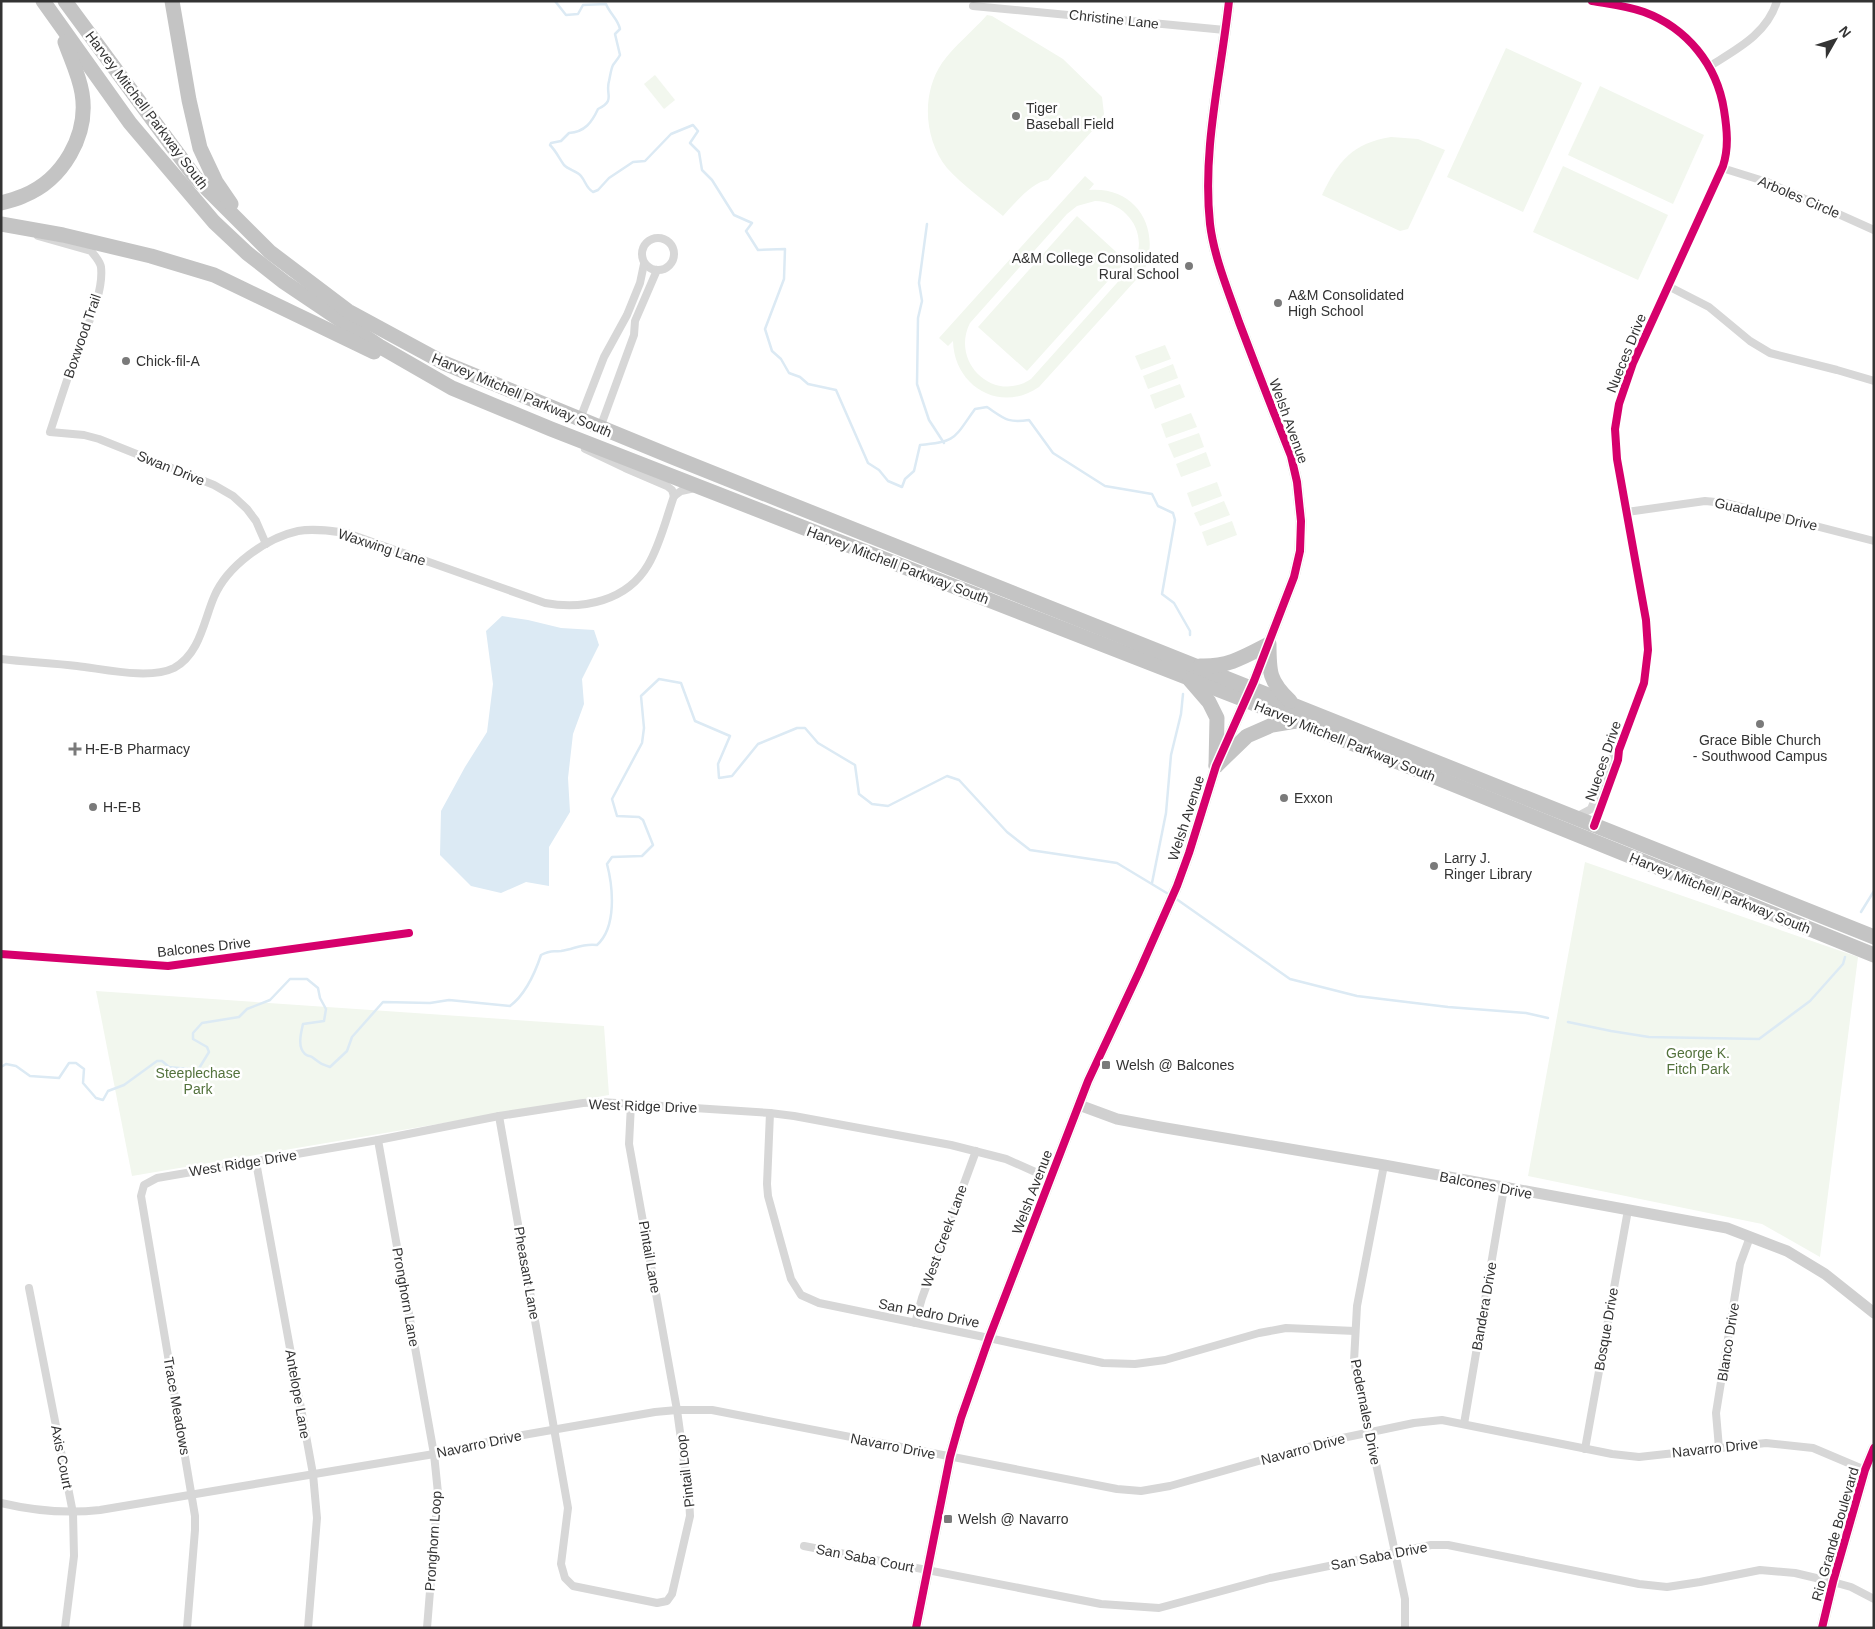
<svg xmlns="http://www.w3.org/2000/svg" width="1875" height="1629" viewBox="0 0 1875 1629" font-family="Arial,sans-serif">
<style>
.green{fill:#f2f7ee;fill-rule:evenodd}
.water{fill:#dceaf4}
.lines{fill:none;stroke-linecap:round;stroke-linejoin:round}
.stream{stroke:#dceaf4;stroke-width:2.5}
.street{stroke:#d7d7d7;stroke-width:8}
.secondary{stroke:#d0d0d0;stroke-width:11}
.highway{stroke:#c4c4c4;stroke-width:15}
.cycleway-casing{stroke:#fff;stroke-width:11}
.cycleway{stroke:#d6006c;stroke-width:8}
.poi-dot{fill:#7a7a7a;stroke:#fff;stroke-width:2}
.labels{text-anchor:middle;stroke-width:5;stroke-linejoin:round;paint-order:stroke}
.street-label{font-size:14px;fill:#333;stroke:#fff}
.poi-label{font-size:14px;fill:#333;stroke:#fff;text-anchor:start}
.park-label{font-size:14px;fill:#53723c;stroke:#fff}
</style>
<rect width="100%" height="100%" fill="#fff"/>
<!-- green -->
<g class="green">
<path d="M987 15 992 16 1063 59 1102 97 1104 114 1102 120 1048 180C1033 181 1013 205 1003 216 986 202 961 184 947 168 924 139 921 94 942 63 954 46 973 31 987 15Z"/>
<path d="M1506 48 1582 83 1523 212 1447 177Z"/>
<path d="M655 75 675 100 664 109 644 84Z"/>
<path d="M1600 86 1704 135 1673 204 1568 155Z"/>
<path d="M1391 137 1418 139 1445 150 1408 229 1400 231 1322 195C1338 161 1353 143 1391 137Z"/>
<path d="M1563 166 1668 215 1638 280 1533 232Z"/>
<path d="M1085 176 1094 184 1089 190C1136 186 1162 229 1144 271L1039 387C1000 414 954 386 953 341L948 346 939 338ZM1095 201C1128 202 1150 235 1133 265L1031 379C994 404 950 362 970 323L1067 214 1077 206Z"/>
<path d="M1077 216 1126 261 1027 371 978 327Z"/>
<path d="M1165 345 1171 359 1141 370 1135 356Z"/>
<path d="M1173 364 1178 378 1148 389 1143 376Z"/>
<path d="M1180 384 1185 397 1155 409 1150 395Z"/>
<path d="M1191 413 1197 427 1166 438 1161 424Z"/>
<path d="M1199 433 1204 447 1174 458 1168 444Z"/>
<path d="M1206 452 1211 466 1181 477 1176 464Z"/>
<path d="M1217 482 1222 496 1192 507 1187 493Z"/>
<path d="M1224 501 1230 515 1200 526 1194 513Z"/>
<path d="M1232 521 1237 535 1207 546 1202 532Z"/>
<path d="M1585 862 1858 957 1820 1257 1762 1224 1528 1176Z"/>
<path d="M96 991 604 1026 609 1095 132 1176Z"/>
</g>
<!-- water -->
<path class="water" d="M502 616 528 620 561 628 594 630 599 645 582 679 584 704 573 734 568 778 570 812 549 847V886L526 882 501 893 471 886 440 855 441 811 465 767 487 732 493 684 486 631Z"/>
<g class="lines">
<!-- stream -->
<g class="stream">
<path d="M555 1 566 15 578 14 583 5 606 4C610 14 618 19 620 29L615 34 620 55C618 59 615 62 613 65 611 69 610 77 609 81 605 95 616 100 598 109 592 122 585 132 569 133L561 141 551 143 550 145C556 151 559 158 564 165 569 170 577 171 581 176 586 182 586 188 593 192L598 190 609 178 633 162 645 161 671 134 693 125 698 131 690 143 699 152 702 170 712 180 734 215 752 223 746 231 758 250 785 249 784 279 765 329 772 351 781 359 789 373 800 377 808 384 836 390 868 463 879 470 888 481 902 487 905 479 914 471 920 445C957 442 954 438 975 409L987 407C1005 419 1007 423 1029 420L1053 453 1105 486 1152 494 1158 506 1173 513 1175 520 1162 594 1174 603 1190 631V635"/>
<path d="M927 224 919 283 922 301 918 318 917 384 929 420 944 443"/>
<path d="M1152 883 1166 813 1171 755 1181 714 1183 694"/>
<path d="M1175 898 1290 979 1357 996 1448 1007 1526 1013 1548 1018"/>
<path d="M1861 912 1874 891"/>
<path d="M1568 1022 1611 1031 1649 1037 1759 1039 1810 1001 1843 964 1845 957"/>
<path d="M1 1067 6 1064 16 1066 30 1076 59 1078 69 1063H76L84 1069 83 1083 96 1098 103 1100 108 1091 124 1085 157 1061H162L169 1067 198 1070 209 1052 207 1047 193 1039V1033L202 1023 239 1017 247 1009 270 1000 290 979H307L318 988 320 998 326 1009 324 1021 303 1024C301 1033 297 1047 305 1054 309 1057 309 1055 312 1057 320 1063 319 1063 330 1067L347 1051 352 1037 383 1002 430 1003 449 1000 510 1006C526 994 535 973 541 955 551 950 551 952 561 951 575 949 582 943 597 945 617 927 613 887 607 864L612 857 642 856 653 845 643 820 639 817 617 816 612 799 642 743 644 728 641 696 659 679 681 683 695 721 730 736 718 764 719 778 732 776 758 744 797 728H805L818 743 855 765 859 794 872 804 888 806 947 776 959 780 1007 832 1030 850 1117 863 1170 895"/>
</g>
<!-- street -->
<g class="street">
<path d="M1592 1C1609 4 1627 6 1644 12 1687 28 1717 65 1724 110 1727 129 1729 148 1723 166L1633 363 1619 404 1615 429 1617 459 1646 620 1648 650 1644 683 1619 750 1618 760 1594 826"/>
<path d="M973 6 1225 30"/>
<path d="M1710 66C1737 49 1767 34 1777 1"/>
<path d="M1722 168 1767 182 1874 230"/>
<path d="M38 236 91 251C95 256 100 261 101 267 104 294 86 327 77 352 67 378 59 405 50 432L84 435 99 439 214 485 233 496 247 509 256 521 266 544"/>
<circle cx="658" cy="254" r="16"/>
<path d="M1668 286 1709 307 1750 341 1770 353 1837 370 1874 381"/>
<path d="M580 419 604 357 627 315 640 283 644 264"/>
<path d="M600 428 634 335 635 321 657 270"/>
<path d="M585 449 625 468 667 486 672 490 674 496"/>
<path d="M674 496 681 491 695 488"/>
<path d="M1627 512 1705 501 1726 503 1874 541"/>
<path d="M1 659C26 662 52 663 77 666 104 669 149 680 174 668 200 654 204 620 214 597 227 566 266 538 298 531 314 528 332 531 347 533L545 603C583 610 627 601 648 565 660 545 666 519 674 496"/>
<path d="M1576 817 1591 809 1612 757 1619 750"/>
<path d="M1 954 168 966 409 933"/>
<path d="M770 1113 767 1184 768 1196 791 1279 801 1295 819 1303 989 1338 1103 1363 1135 1364 1165 1360 1259 1333 1286 1328 1355 1331"/>
<path d="M499 1116 568 1508 561 1564 565 1578 573 1586 657 1603 667 1601 672 1594 690 1516 689 1498 677 1410 629 1144 631 1104"/>
<path d="M378 1140 434 1454 438 1493 427 1628"/>
<path d="M256 1162 313 1474 317 1518 308 1628"/>
<path d="M1384 1165 1357 1306 1354 1361 1405 1599V1628"/>
<path d="M29 1288 73 1513 74 1556 65 1628"/>
<path d="M915 1323 922 1298 976 1151"/>
<path d="M1464 1424 1504 1188"/>
<path d="M1719 1448 1716 1413 1740 1264 1750 1237"/>
<path d="M1585 1449 1628 1210"/>
<path d="M1 1503C35 1511 65 1514 100 1510L434 1454 506 1438 655 1412 677 1410H712L1117 1489 1141 1491 1170 1486 1333 1440 1414 1423 1442 1420 1612 1454 1639 1457 1766 1443 1813 1448 1865 1470"/>
<path d="M804 1546 1101 1604 1159 1608 1270 1578 1431 1545H1448L1639 1584 1667 1587 1700 1582 1760 1570 1795 1573 1833 1582 1851 1587 1874 1599"/>
<path d="M187 1628 195 1530V1516L141 1196 144 1185 157 1178 378 1140 499 1116 583 1103 601 1102 770 1113 794 1116 951 1145 1006 1159 1051 1179"/>
</g>
<!-- secondary -->
<g class="secondary">
<path d="M1079 1105 1117 1119 1160 1127 1384 1165 1727 1228 1787 1251 1825 1274 1874 1313"/>
<path d="M916 1628 950 1457 961 1418 989 1338 1088 1081 1139 972 1177 886 1189 853 1216 766 1254 681 1294 577 1300 551 1301 521 1297 482 1291 456C1273 411 1256 367 1239 322 1228 290 1214 257 1210 224 1202 149 1221 75 1229 1"/>
<path d="M1822 1628 1833 1582 1865 1470 1874 1448"/>
</g>
<!-- highway -->
<g class="highway">
<path d="M43 1 130 123 214 222 247 253 284 282 379 346 452 388 551 429 1245 700 1874 955"/>
<path d="M65 1 195 177 270 252 348 311 444 363 675 458 1874 937"/>
<path d="M172 1 189 100 200 148 216 182 231 204"/>
<path d="M1 203C9 201 16 199 23 196 63 180 89 135 82 93 79 75 71 59 65 42"/>
<path d="M1 224 63 235 151 256 214 275 374 352"/>
<path d="M1200 666C1228 667 1244 657 1269 644 1269 672 1269 681 1290 701"/>
<path d="M1190 680 1209 702 1217 718 1216 766"/>
<path d="M1216 766 1247 736 1272 725 1296 721"/>
</g>
<defs>
<g id="cycleway">
<path d="M1592 1C1609 4 1627 6 1644 12 1687 28 1717 65 1724 110 1727 129 1729 148 1723 166L1633 363 1619 404 1615 429 1617 459 1646 620 1648 650 1644 683 1619 750 1618 760 1594 826"/>
<path d="M1 954 168 966 409 933"/>
<path d="M916 1628 950 1457 961 1418 989 1338 1088 1081 1139 972 1177 886 1189 853 1216 766 1254 681 1294 577 1300 551 1301 521 1297 482 1291 456C1273 411 1256 367 1239 322 1228 290 1214 257 1210 224 1202 149 1221 75 1229 1"/>
<path d="M1822 1628 1833 1582 1865 1470 1874 1448"/>
</g>
</defs>
<!-- cycleway casing -->
<use href="#cycleway" class="cycleway-casing"/>
<!-- cycleway -->
<use href="#cycleway" class="cycleway"/>
</g>
<!-- markers -->
<g class="poi-dot">
<circle cx="1016" cy="116" r="5"/>
<circle cx="1189" cy="266" r="5"/>
<circle cx="1278" cy="303" r="5"/>
<circle cx="126" cy="361" r="5"/>
<circle cx="1760" cy="724" r="5"/>
<path d="M72.5 741.5h5v5h5v5h-5v5h-5v-5h-5v-5h5z"/>
<circle cx="1284" cy="798" r="5"/>
<circle cx="93" cy="807" r="5"/>
<circle cx="1434" cy="866" r="5"/>
<rect x="1101" y="1060" width="10" height="10" rx="2.5"/>
<rect x="943" y="1514" width="10" height="10" rx="2.5"/>
</g>
<g class="labels">
<!-- street labels -->
<g class="street-label">
<text transform="translate(1114 19) rotate(6)" y="5">Christine Lane</text>
<text transform="translate(147 110) rotate(53)" y="5">Harvey Mitchell Parkway South</text>
<text transform="translate(1799 197) rotate(23)" y="5">Arboles Circle</text>
<text transform="translate(82 336) rotate(-71)" y="5">Boxwood Trail</text>
<text transform="translate(1626 353) rotate(-68)" y="5">Nueces Drive</text>
<text transform="translate(522 395) rotate(23)" y="5">Harvey Mitchell Parkway South</text>
<text transform="translate(1289 421) rotate(70)" y="5">Welsh Avenue</text>
<text transform="translate(171 468) rotate(22)" y="5">Swan Drive</text>
<text transform="translate(1766 514) rotate(13)" y="5">Guadalupe Drive</text>
<text transform="translate(382 547) rotate(18)" y="5">Waxwing Lane</text>
<text transform="translate(898 565) rotate(21)" y="5">Harvey Mitchell Parkway South</text>
<text transform="translate(1345 741) rotate(22)" y="5">Harvey Mitchell Parkway South</text>
<text transform="translate(1603 761) rotate(-71)" y="5">Nueces Drive</text>
<text transform="translate(1186 818) rotate(-72)" y="5">Welsh Avenue</text>
<text transform="translate(1720 893) rotate(22)" y="5">Harvey Mitchell Parkway South</text>
<text transform="translate(204 947) rotate(-6)" y="5">Balcones Drive</text>
<text transform="translate(643 1106) rotate(2)" y="5">West Ridge Drive</text>
<text transform="translate(243 1163) rotate(-9)" y="5">West Ridge Drive</text>
<text transform="translate(1486 1185) rotate(11)" y="5">Balcones Drive</text>
<text transform="translate(1032 1192) rotate(-69)" y="5">Welsh Avenue</text>
<text transform="translate(944 1236) rotate(-70)" y="5">West Creek Lane</text>
<text transform="translate(650 1257) rotate(80)" y="5">Pintail Lane</text>
<text transform="translate(527 1273) rotate(80)" y="5">Pheasant Lane</text>
<text transform="translate(406 1297) rotate(80)" y="5">Pronghorn Lane</text>
<text transform="translate(1484 1306) rotate(-80)" y="5">Bandera Drive</text>
<text transform="translate(929 1313) rotate(11)" y="5">San Pedro Drive</text>
<text transform="translate(1606 1329) rotate(-80)" y="5">Bosque Drive</text>
<text transform="translate(1728 1342) rotate(-81)" y="5">Blanco Drive</text>
<text transform="translate(298 1394) rotate(80)" y="5">Antelope Lane</text>
<text transform="translate(177 1406) rotate(80)" y="5">Trace Meadows</text>
<text transform="translate(1366 1412) rotate(79)" y="5">Pedernales Drive</text>
<text transform="translate(479 1444) rotate(-12)" y="5">Navarro Drive</text>
<text transform="translate(893 1446) rotate(11)" y="5">Navarro Drive</text>
<text transform="translate(1715 1448) rotate(-6)" y="5">Navarro Drive</text>
<text transform="translate(1303 1449) rotate(-15)" y="5">Navarro Drive</text>
<text transform="translate(62 1457) rotate(79)" y="5">Axis Court</text>
<text transform="translate(685 1471) rotate(-97)" y="5">Pintail Loop</text>
<text transform="translate(1835 1534) rotate(-74)" y="5">Rio Grande Boulevard</text>
<text transform="translate(433 1541) rotate(-86)" y="5">Pronghorn Loop</text>
<text transform="translate(1379 1556) rotate(-11)" y="5">San Saba Drive</text>
<text transform="translate(865 1558) rotate(11)" y="5">San Saba Court</text>
</g>
<!-- poi labels -->
<g class="poi-label">
<text x="1026" y="113">Tiger<tspan x="1026" dy="16">Baseball Field</tspan></text>
<text x="1179" y="263" text-anchor="end">A&amp;M College Consolidated<tspan x="1179" dy="16">Rural School</tspan></text>
<text x="1288" y="300">A&amp;M Consolidated<tspan x="1288" dy="16">High School</tspan></text>
<text x="136" y="366">Chick-fil-A</text>
<text x="1760" y="745" text-anchor="middle">Grace Bible Church<tspan x="1760" dy="16">- Southwood Campus</tspan></text>
<text x="85" y="754">H-E-B Pharmacy</text>
<text x="1294" y="803">Exxon</text>
<text x="103" y="812">H-E-B</text>
<text x="1444" y="863">Larry J.<tspan x="1444" dy="16">Ringer Library</tspan></text>
<text x="1116" y="1070">Welsh @ Balcones</text>
<text x="958" y="1524">Welsh @ Navarro</text>
</g>
<!-- park labels -->
<g class="park-label">
<text x="1698" y="1058">George K.<tspan x="1698" dy="16">Fitch Park</tspan></text>
<text x="198" y="1078">Steeplechase<tspan x="198" dy="16">Park</tspan></text>
</g>
</g>
<!-- border -->
<rect width="1875" height="1629" fill="none" stroke="#333333" stroke-width="5"/>
<!-- north arrow -->
<g transform="translate(1835 40) rotate(51)" stroke="#ffffff" stroke-width="4" paint-order="stroke">
<path d="M0-4L9 19L0 12L-9 19Z" fill="#333333"/>
<text y="-8" font-size="14" font-weight="bold" text-anchor="middle" fill="#333333">N</text>
</g>
</svg>
